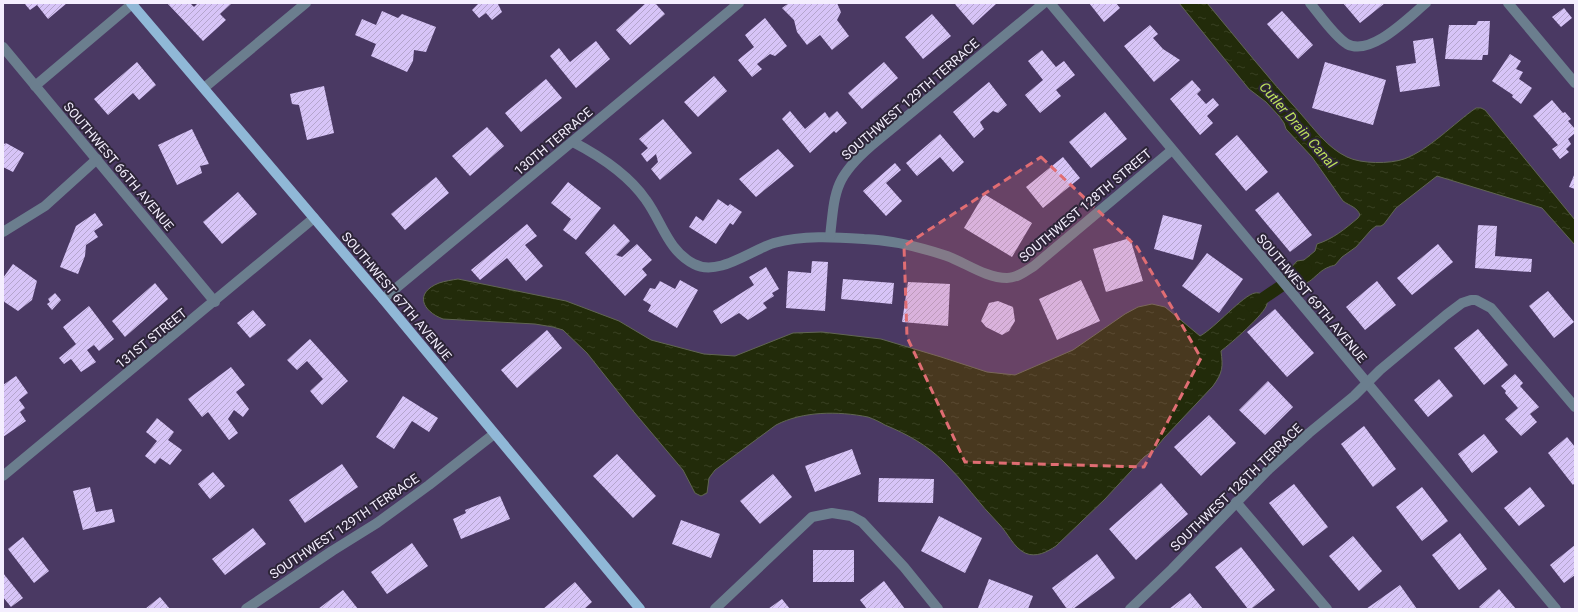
<svg xmlns="http://www.w3.org/2000/svg" width="1578" height="612" viewBox="0 0 1578 612" font-family="Roboto,sans-serif">
<style>
.water{fill:url(#water-ripples);stroke:#616653}
.lines{fill:none;stroke-linecap:round;stroke-linejoin:round}
.canal{stroke:#222b0a;stroke-width:12}
.building{fill:url(#building-hatch)}
.minor{stroke:#6b7e8e;stroke-width:10}
.major{stroke:#90b8d7;stroke-width:10}
.marked{fill:#e06d73;fill-opacity:0.2;stroke:#e06d73;stroke-width:3;stroke-dasharray:8 5;stroke-linejoin:round}
.labels{text-anchor:middle;stroke-width:4;stroke-linejoin:round;paint-order:stroke}
.street-label{font-size:13px;fill:#f4eefe;stroke:#2d2538}
.water-label{font-size:14px;font-style:italic;fill:#bde05c;stroke:#2d2538}
</style>
<defs>
<pattern id="water-ripples" width="26" height="14" patternUnits="userSpaceOnUse"><rect width="26" height="14" fill="#222b0a"/><path d="M2 4q2-2 4 0t4 0M15 11q2-2 4 0t4 0" fill="none" stroke="#384022"/></pattern>
<pattern id="building-hatch" width="6" height="6" patternUnits="userSpaceOnUse"><rect width="6" height="6" fill="#d7c4f7"/><path d="M-1 1l2-2M0 6l6-6M5 7l2-2" fill="none" stroke="#b4a5cc"/></pattern>
</defs>
<rect width="100%" height="100%" fill="#4a3963"/>
<!-- water -->
<g class="water">
<path d="M1179 3H1207C1238 40 1268 78 1301 114 1315 130 1328 148 1347 157 1361 164 1390 164 1404 159 1429 150 1454 123 1476 108H1481L1485 110 1575 220V245L1542 208 1437 176 1396 208 1384 224 1381 226H1376L1371 230 1356 247 1342 257 1335 265C1333 266 1330 266 1329 267 1313 272 1306 299 1288 271L1297 261 1304 260 1315 251 1317 244C1333 239 1345 229 1358 218L1360 215C1357 207 1350 206 1343 201L1312 157 1286 129 1284 123 1279 116 1266 102 1249 89Z"/>
<path d="M458 279 566 301 619 321 651 340 704 354 735 356 793 333 822 332 881 339 941 357 987 372 1015 375 1073 350 1125 314 1138 307 1152 304 1165 307 1200 336C1215 328 1243 295 1255 293 1260 292 1263 295 1267 298 1267 299 1267 302 1267 304 1265 314 1230 344 1221 351 1223 367 1223 372 1213 386L1164 438 1155 449 1144 457 1105 499 1056 546C1047 552 1036 558 1025 553 1013 547 1008 533 999 524 979 504 964 481 944 462 927 445 907 434 885 425 880 422 874 419 868 417 838 411 803 411 776 425L715 470 709 478 707 493 701 496 695 493 683 470 634 412 587 353 563 330 553 327 535 324 443 319C422 311 414 293 439 283 445 281 452 280 458 279Z"/>
</g>
<g class="lines">
<!-- canal -->
<path class="canal" d="M1252 306 1306 269"/>
</g>
<!-- building -->
<g class="building">
<path d="M24 3H67L48 19 37 5 30 10Z"/>
<path d="M167 3H190L194 7 198 3H232L220 14 226 20 203 41Z"/>
<path d="M479 3H500L498 4 502 12 492 20 486 13 479 18 472 10Z"/>
<path d="M646 3H655L665 14 630 45 616 30Z"/>
<path d="M789 3H837L841 12 837 20 849 36 832 50 820 35 807 45 797 32 794 20 782 8Z"/>
<path d="M954 3H997L973 25Z"/>
<path d="M1089 3H1116L1120 8 1104 22Z"/>
<path d="M1343 3H1385L1360 23Z"/>
<path d="M1564 8 1572 18 1561 27 1552 17Z"/>
<path d="M382 11 398 18 402 14 436 27 426 52 414 50 413 61 407 72 371 56 376 44 355 35 362 19 376 25Z"/>
<path d="M1282 11 1313 45 1298 59 1267 24Z"/>
<path d="M932 14 951 36 923 59 905 37Z"/>
<path d="M765 18 787 46 775 56 770 54 757 64 762 69 752 77 738 60 754 47 745 35Z"/>
<path d="M1478 21H1490L1488 55H1483L1482 60 1445 59 1449 25H1476Z"/>
<path d="M1150 25 1158 34 1153 38 1163 49 1180 60 1154 82 1124 46Z"/>
<path d="M1433 38 1440 86 1400 92 1396 66 1416 63 1413 41Z"/>
<path d="M596 41 610 59 576 88 550 56 559 48 570 62Z"/>
<path d="M1042 50 1056 67 1064 61 1075 75 1056 90 1061 96 1040 113 1025 95 1043 80 1028 61Z"/>
<path d="M1510 54 1521 61 1516 69 1523 72 1519 79 1532 88 1521 104 1512 97 1513 95 1492 81Z"/>
<path d="M137 62 156 85 139 100 133 93 108 115 94 99Z"/>
<path d="M884 62 898 78 862 109 848 93Z"/>
<path d="M1325 62 1386 80 1373 125 1312 108Z"/>
<path d="M714 76 727 91 698 117 684 102Z"/>
<path d="M546 79 562 98 521 132 505 113Z"/>
<path d="M1192 80 1201 90 1197 94 1206 104 1213 98 1219 105 1207 116 1213 123 1200 135 1170 99Z"/>
<path d="M989 82 1007 105 998 113 993 111 980 122 984 129 974 138 953 112Z"/>
<path d="M324 86 334 133 307 140 299 105 292 104 290 94Z"/>
<path d="M1552 100 1563 113 1565 112 1571 119 1568 121 1575 129V133L1568 139 1571 144 1566 149 1569 152 1560 159 1552 149 1558 145 1533 116Z"/>
<path d="M790 111 805 129 825 112 829 118 837 111 847 123 836 133 834 131 810 153 782 119Z"/>
<path d="M1105 112 1127 139 1091 168 1069 142Z"/>
<path d="M663 119 692 153 660 180 651 169 658 162 656 154 647 162 641 154 648 148 639 139Z"/>
<path d="M487 127 504 146 470 176 452 156Z"/>
<path d="M192 129 209 164 200 166 202 173 177 185 158 145Z"/>
<path d="M940 134 964 162 953 172 940 157 917 176 906 163Z"/>
<path d="M1237 135 1268 172 1246 191 1215 154Z"/>
<path d="M3 143 5 144 6 143 24 153 13 172 3 167Z"/>
<path d="M778 149 794 166 756 197 739 179Z"/>
<path d="M1063 157 1080 178 1043 208 1026 187Z"/>
<path d="M895 163 901 170 886 183 902 201 886 216 863 191Z"/>
<path d="M1575 173V189L1569 187Z"/>
<path d="M436 177 449 193 405 230 391 214Z"/>
<path d="M568 182 601 208 576 240 563 230 571 219 551 203Z"/>
<path d="M238 192 257 214 222 244 203 222Z"/>
<path d="M1278 192 1312 235 1290 252 1255 210Z"/>
<path d="M984 194 1032 223 1012 257 964 228Z"/>
<path d="M718 199 728 206 730 204 742 212 733 225 730 223 716 244 689 227 696 216 703 221Z"/>
<path d="M95 213 103 225 94 231 98 237 86 245 85 256 78 274 60 267 76 226Z"/>
<path d="M1163 215 1202 225 1193 260 1154 249Z"/>
<path d="M527 224 537 236 525 245 543 266 526 281 507 258 480 280 471 270Z"/>
<path d="M614 224 630 241 616 255 622 257 637 244 652 260 642 269 647 275 625 296 585 253Z"/>
<path d="M1478 225 1497 226 1495 256 1532 259 1531 272 1475 268Z"/>
<path d="M1130 238 1143 281 1106 292 1093 249Z"/>
<path d="M1438 244 1453 262 1412 295 1397 278Z"/>
<path d="M1207 253 1243 279 1219 313 1182 286Z"/>
<path d="M812 261 828 262 825 311 786 308 788 271 811 273Z"/>
<path d="M13 264 37 281 32 300 18 311 3 301V278Z"/>
<path d="M766 267 779 289 772 293 774 296 763 303 767 308 748 320 739 313 721 324 713 311 754 285 749 277Z"/>
<path d="M843 279 894 283 892 304 841 299Z"/>
<path d="M680 280 698 290 677 328 648 311 651 305 643 300 650 288 655 289 660 281 675 289Z"/>
<path d="M1081 280 1100 321 1057 340 1039 299Z"/>
<path d="M1377 281 1396 305 1365 330 1346 307Z"/>
<path d="M908 282 950 284 948 326 902 322Z"/>
<path d="M155 283 168 299 125 337 112 321Z"/>
<path d="M1548 291 1574 322 1554 338 1529 306Z"/>
<path d="M55 293 61 300 52 310 47 304 50 302 48 299Z"/>
<path d="M998 301 1013 307 1015 321 1009 331 1002 335 986 327 981 321 989 303Z"/>
<path d="M89 306 114 339 99 351 94 345 87 350 96 362 81 372 71 359 64 364 59 358 76 344 63 327Z"/>
<path d="M1275 309 1314 353 1287 377 1247 332Z"/>
<path d="M253 310 266 325 250 338 237 323Z"/>
<path d="M1478 329 1508 365 1484 385 1454 348Z"/>
<path d="M547 330 562 348 517 388 501 370Z"/>
<path d="M310 339 348 381 322 405 310 391 323 379 307 361 297 370 287 360Z"/>
<path d="M231 367 245 385 236 392 249 409 243 417 234 410 228 419 238 433 229 440 208 412 202 417 188 399Z"/>
<path d="M1515 374 1523 383 1520 386 1539 407 1530 414 1537 422 1521 436 1505 419 1518 408 1505 393 1506 391 1501 386Z"/>
<path d="M16 376 28 393 19 400 25 408 20 412 26 421 3 437V385Z"/>
<path d="M1439 379 1453 396 1428 417 1414 400Z"/>
<path d="M1268 381 1293 407 1265 435 1239 410Z"/>
<path d="M403 396 438 418 429 432 412 421 394 449 376 437Z"/>
<path d="M1209 415 1236 443 1201 476 1174 447Z"/>
<path d="M157 418 174 432 168 440 182 450 170 465 160 458 155 464 145 456 157 441 146 432Z"/>
<path d="M1364 426 1396 469 1373 487 1341 444Z"/>
<path d="M1484 434 1498 452 1472 473 1458 454Z"/>
<path d="M1567 437 1575 447V483L1573 485 1548 453Z"/>
<path d="M852 449 861 474 815 492 805 466Z"/>
<path d="M617 454 656 496 633 518 593 476Z"/>
<path d="M342 464 358 487 305 523 289 500Z"/>
<path d="M213 472 225 486 210 499 198 484Z"/>
<path d="M773 474 792 497 760 524 740 501Z"/>
<path d="M879 478 934 479 933 503 878 502Z"/>
<path d="M1161 483 1188 514 1136 560 1109 529Z"/>
<path d="M1294 484 1328 527 1303 546 1269 503Z"/>
<path d="M90 487 96 512 112 509 115 522 83 530 73 491Z"/>
<path d="M1422 487 1448 521 1422 541 1396 507Z"/>
<path d="M1530 487 1545 506 1519 526 1504 508Z"/>
<path d="M500 496 510 519 461 539 453 519 466 513 465 510Z"/>
<path d="M939 516 982 538 965 573 921 551Z"/>
<path d="M681 520 720 534 711 558 672 544Z"/>
<path d="M253 528 266 544 225 575 212 559Z"/>
<path d="M1460 533 1487 569 1459 590 1432 555Z"/>
<path d="M1353 536 1382 571 1359 591 1329 556Z"/>
<path d="M23 537 49 571 34 583 8 549Z"/>
<path d="M412 543 428 566 387 594 371 572Z"/>
<path d="M1575 545V575L1564 583 1550 565Z"/>
<path d="M1241 547 1275 590 1251 609H1248L1215 567Z"/>
<rect x="813" y="550" width="41" height="32"/>
<path d="M1097 554 1115 578 1073 609H1067L1052 588Z"/>
<path d="M3 573 23 598 11 607 3 597Z"/>
<path d="M989 579 1033 596 1028 609H982L978 608Z"/>
<path d="M884 581 905 609H867L860 600Z"/>
<path d="M575 582 592 602 584 609H543Z"/>
<path d="M1400 585 1417 609H1366Z"/>
<path d="M1499 589 1516 609H1481L1479 607Z"/>
<path d="M343 590 358 609H318Z"/>
<path d="M1190 593 1203 609H1169Z"/>
<path d="M160 597 170 609H145Z"/>
<path d="M782 599 790 609H768Z"/>
</g>
<g class="lines">
<!-- minor -->
<g class="minor">
<path d="M1050 3 1556 609"/>
<path d="M1310 3C1320 15 1334 36 1347 44 1371 57 1409 17 1426 3"/>
<path d="M1508 3 1575 83"/>
<path d="M3 47 215 302"/>
<path d="M35 86 132 4"/>
<path d="M204 88 306 3"/>
<path d="M573 142C600 156 628 174 646 200 662 222 668 251 694 264 718 277 751 250 774 243 803 235 834 237 864 239 892 240 920 247 947 256 966 263 986 278 1007 278 1017 278 1026 271 1034 266L1172 150"/>
<path d="M3 232 45 206 97 159"/>
<path d="M830 237C835 191 834 178 871 146L1044 3"/>
<path d="M383 299 739 3"/>
<path d="M3 476 314 218"/>
<path d="M1236 502 1327 609"/>
<path d="M246 609 332 551 377 523 429 485 494 434"/>
<path d="M715 609 812 517 832 513 851 516 862 522 904 567 938 609"/>
<path d="M1130 609 1172 569 1269 469 1309 433 1354 396 1380 370 1446 315 1462 303 1471 300H1476L1491 308 1575 407"/>
</g>
<!-- major -->
<path class="major" d="M131 3 383 299 640 609"/>
</g>
<!-- marked area -->
<path class="marked" d="M1041 157 1137 247 1201 358 1144 467 965 462 907 337 904 246Z"/>
<g class="labels">
<!-- street labels -->
<g class="street-label">
<text transform="translate(910 99) rotate(-41)" y="5">SOUTHWEST 129TH TERRACE</text>
<text transform="translate(553 141) rotate(-40)" y="5">130TH TERRACE</text>
<text transform="translate(119 166) rotate(50)" y="5">SOUTHWEST 66TH AVENUE</text>
<text transform="translate(1085 205) rotate(-40)" y="5">SOUTHWEST 128TH STREET</text>
<text transform="translate(397 296) rotate(50)" y="5">SOUTHWEST 67TH AVENUE</text>
<text transform="translate(1312 298) rotate(50)" y="5">SOUTHWEST 69TH AVENUE</text>
<text transform="translate(151 338) rotate(-39)" y="5">131ST STREET</text>
<text transform="translate(1236 487) rotate(-44)" y="5">SOUTHWEST 126TH TERRACE</text>
<text transform="translate(344 526) rotate(-34)" y="5">SOUTHWEST 129TH TERRACE</text>
</g>
<!-- water labels -->
<g class="water-label">
<text transform="translate(1298 125) rotate(49)" y="5">Cutler Drain Canal</text>
</g>
</g>
<!-- border -->
<rect width="1578" height="612" fill="none" stroke="#f4eefe" stroke-width="8"/>
</svg>
